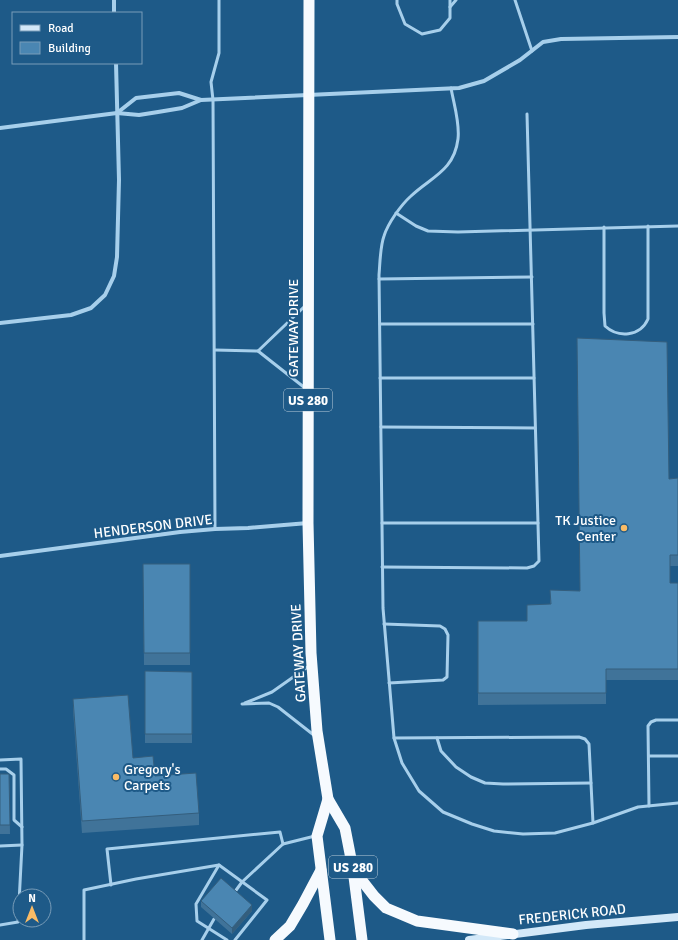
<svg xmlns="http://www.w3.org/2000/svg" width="678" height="940" viewBox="0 0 678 940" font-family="Signika,sans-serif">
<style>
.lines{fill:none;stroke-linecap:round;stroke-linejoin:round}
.service{stroke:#a7cfeb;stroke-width:3}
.minor{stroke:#a7cfeb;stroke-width:4}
.secondary{stroke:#d3e8f8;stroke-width:8}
.trunk{stroke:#f6fafe;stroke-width:11}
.wall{fill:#407399}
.shaded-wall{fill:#345e7d}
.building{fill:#4a86b2;stroke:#345e7d}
.poi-dot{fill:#fabc66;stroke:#1e5a88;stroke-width:1.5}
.labels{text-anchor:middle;stroke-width:4;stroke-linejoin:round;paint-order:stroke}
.shield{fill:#1e5a88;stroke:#bccedb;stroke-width:1}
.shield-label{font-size:13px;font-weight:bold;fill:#fff}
.street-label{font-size:14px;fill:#fff;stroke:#1e5a88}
.poi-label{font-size:14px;fill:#fff;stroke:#1e5a88;text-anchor:end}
</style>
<rect width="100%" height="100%" fill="#1e5a88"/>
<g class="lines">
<!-- service -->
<g class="service">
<path d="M397 0V4L405 24 422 34 440 30 450 18V0"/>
<path d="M515 0 532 51"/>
<path d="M450 7 456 0"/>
<path d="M451 88C454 105 460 123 458 139 454 171 431 177 411 196 401 205 388 223 384 236 380 247 380 264 379 275L383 608 394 738 402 763 419 791 443 812 472 824 494 831 523 834 555 833 593 823 638 807 678 803"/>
<path d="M396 213 416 226 428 231 458 232 678 226"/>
<path d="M604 227V313L605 326C618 338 640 337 648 319V226"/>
<path d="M379 279 532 277"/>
<path d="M380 324H533"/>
<path d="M215 350 258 351 305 388"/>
<path d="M258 351 305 306"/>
<path d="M380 378H534"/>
<path d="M381 427 535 428"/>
<path d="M382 523H538"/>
<path d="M215 529 213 100 211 82 219 53V0"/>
<path d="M382 567 527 568 534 566 539 561 527 114"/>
<path d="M384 624 440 626 445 629 448 635 447 677 443 680 389 683"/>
<path d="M245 703 272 692 309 666"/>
<path d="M242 704 269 703 278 707 315 736"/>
<path d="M394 738 579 737 585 739 589 744 593 823"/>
<path d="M437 738 441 751 456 767 471 777 485 783 503 784 591 783"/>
<path d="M649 756H678"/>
<path d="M0 760 21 759 22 845 18 922 0 925"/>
<path d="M0 769H6L14 775V820L22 827"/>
<path d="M649 806 648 726 651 722 656 720H678"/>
<path d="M0 846 22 845"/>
<path d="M219 865 196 904 197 921 227 940"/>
<path d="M111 885 107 849 280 832 283 844 315 836"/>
<path d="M234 893 242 882 283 844"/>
<path d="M84 940V890L136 879 219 865 267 900 235 940"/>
<path d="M202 940 214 919"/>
</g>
<!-- minor -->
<g class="minor">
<path d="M114 0V13"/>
<path d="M117 113 136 98 179 93 201 100"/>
<path d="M0 128 117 113 139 115 158 112 182 108 201 100 459 88 484 81 520 60 543 42 561 39 678 37"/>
<path d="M0 323 71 315 91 308 105 295 114 276 117 257 119 180 116 63"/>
<path d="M0 556 180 532 215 529 248 528 308 523"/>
</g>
<!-- secondary -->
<path class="secondary" d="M469 940 586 925 678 917"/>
<!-- trunk -->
<g class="trunk">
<path d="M309 0 308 523 311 653 317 731 328 799 345 828 353 869 362 940"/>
<path d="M328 799 317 836 330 940"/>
<path d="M353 869 374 896 386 908 398 913 417 921 513 934"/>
<path d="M275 940 290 926 303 904 321 870"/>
</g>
</g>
<!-- wall -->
<g class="wall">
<path d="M678 478V566H670V583H678V680H606V704L478 705V621H527L550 604V590L579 591 669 479Z"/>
<path d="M143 564H190V665H144Z"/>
<path d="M145 671 192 672V743H145Z"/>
<path d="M73 699 133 758 199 813V825L82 833 73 710Z"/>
<path d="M0 774H9L10 834H0Z"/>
<path d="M201 901 252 911 232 934 201 907Z"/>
</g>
<!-- shaded-wall -->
<path class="shaded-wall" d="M252 905V911L232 934V928Z"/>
<!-- building -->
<g class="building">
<path d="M577 338 667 342 669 479 678 478V555H670V583H678V669H606V693H478V621H527V605L551 604 550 590 580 591Z"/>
<path d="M143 564H190V653H144Z"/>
<path d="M145 671 192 672V734H145Z"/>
<path d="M128 695 133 758 153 756 155 776 196 773 199 813 82 821 73 699Z"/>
<path d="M0 774H9L10 825H0Z"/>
<path d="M221 878 252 905 232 928 201 901Z"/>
</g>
<!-- markers -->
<g class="poi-dot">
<circle cx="624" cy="528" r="4"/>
<circle cx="116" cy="777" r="4"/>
</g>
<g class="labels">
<!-- shield labels -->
<g class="shield">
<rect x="284" y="389" width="48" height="22" rx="3"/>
<rect x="329" y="856" width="48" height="22" rx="3"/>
</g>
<g class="shield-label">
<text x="308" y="405">US 280</text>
<text x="353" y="872">US 280</text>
</g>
<!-- street labels -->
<g class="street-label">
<text transform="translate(293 328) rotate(-90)" y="5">GATEWAY DRIVE</text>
<text transform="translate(153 526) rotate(-7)" y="5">HENDERSON DRIVE</text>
<text transform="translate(298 653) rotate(-93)" y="5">GATEWAY DRIVE</text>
<text transform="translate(572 914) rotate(-6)" y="5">FREDERICK ROAD</text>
</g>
<!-- poi labels -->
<g class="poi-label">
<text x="616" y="525">TK Justice<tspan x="616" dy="16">Center</tspan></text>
<text x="124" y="774" text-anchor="start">Gregory's<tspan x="124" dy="16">Carpets</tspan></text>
</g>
</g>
<!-- legend -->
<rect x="12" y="12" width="130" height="52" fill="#1e5a88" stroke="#789cb8"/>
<rect x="20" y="25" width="20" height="6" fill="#d3e8f8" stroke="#789cb8"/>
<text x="48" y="32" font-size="12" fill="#ffffff">Road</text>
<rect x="20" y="42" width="20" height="12" fill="#4a86b2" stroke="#789cb8"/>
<text x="48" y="52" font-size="12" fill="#ffffff">Building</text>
<!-- north arrow -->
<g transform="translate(32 908)"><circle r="19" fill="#1e5a88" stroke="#789cb8"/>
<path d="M0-3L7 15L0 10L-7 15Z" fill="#fabc66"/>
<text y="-6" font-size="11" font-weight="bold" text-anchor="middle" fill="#ffffff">N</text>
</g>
</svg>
